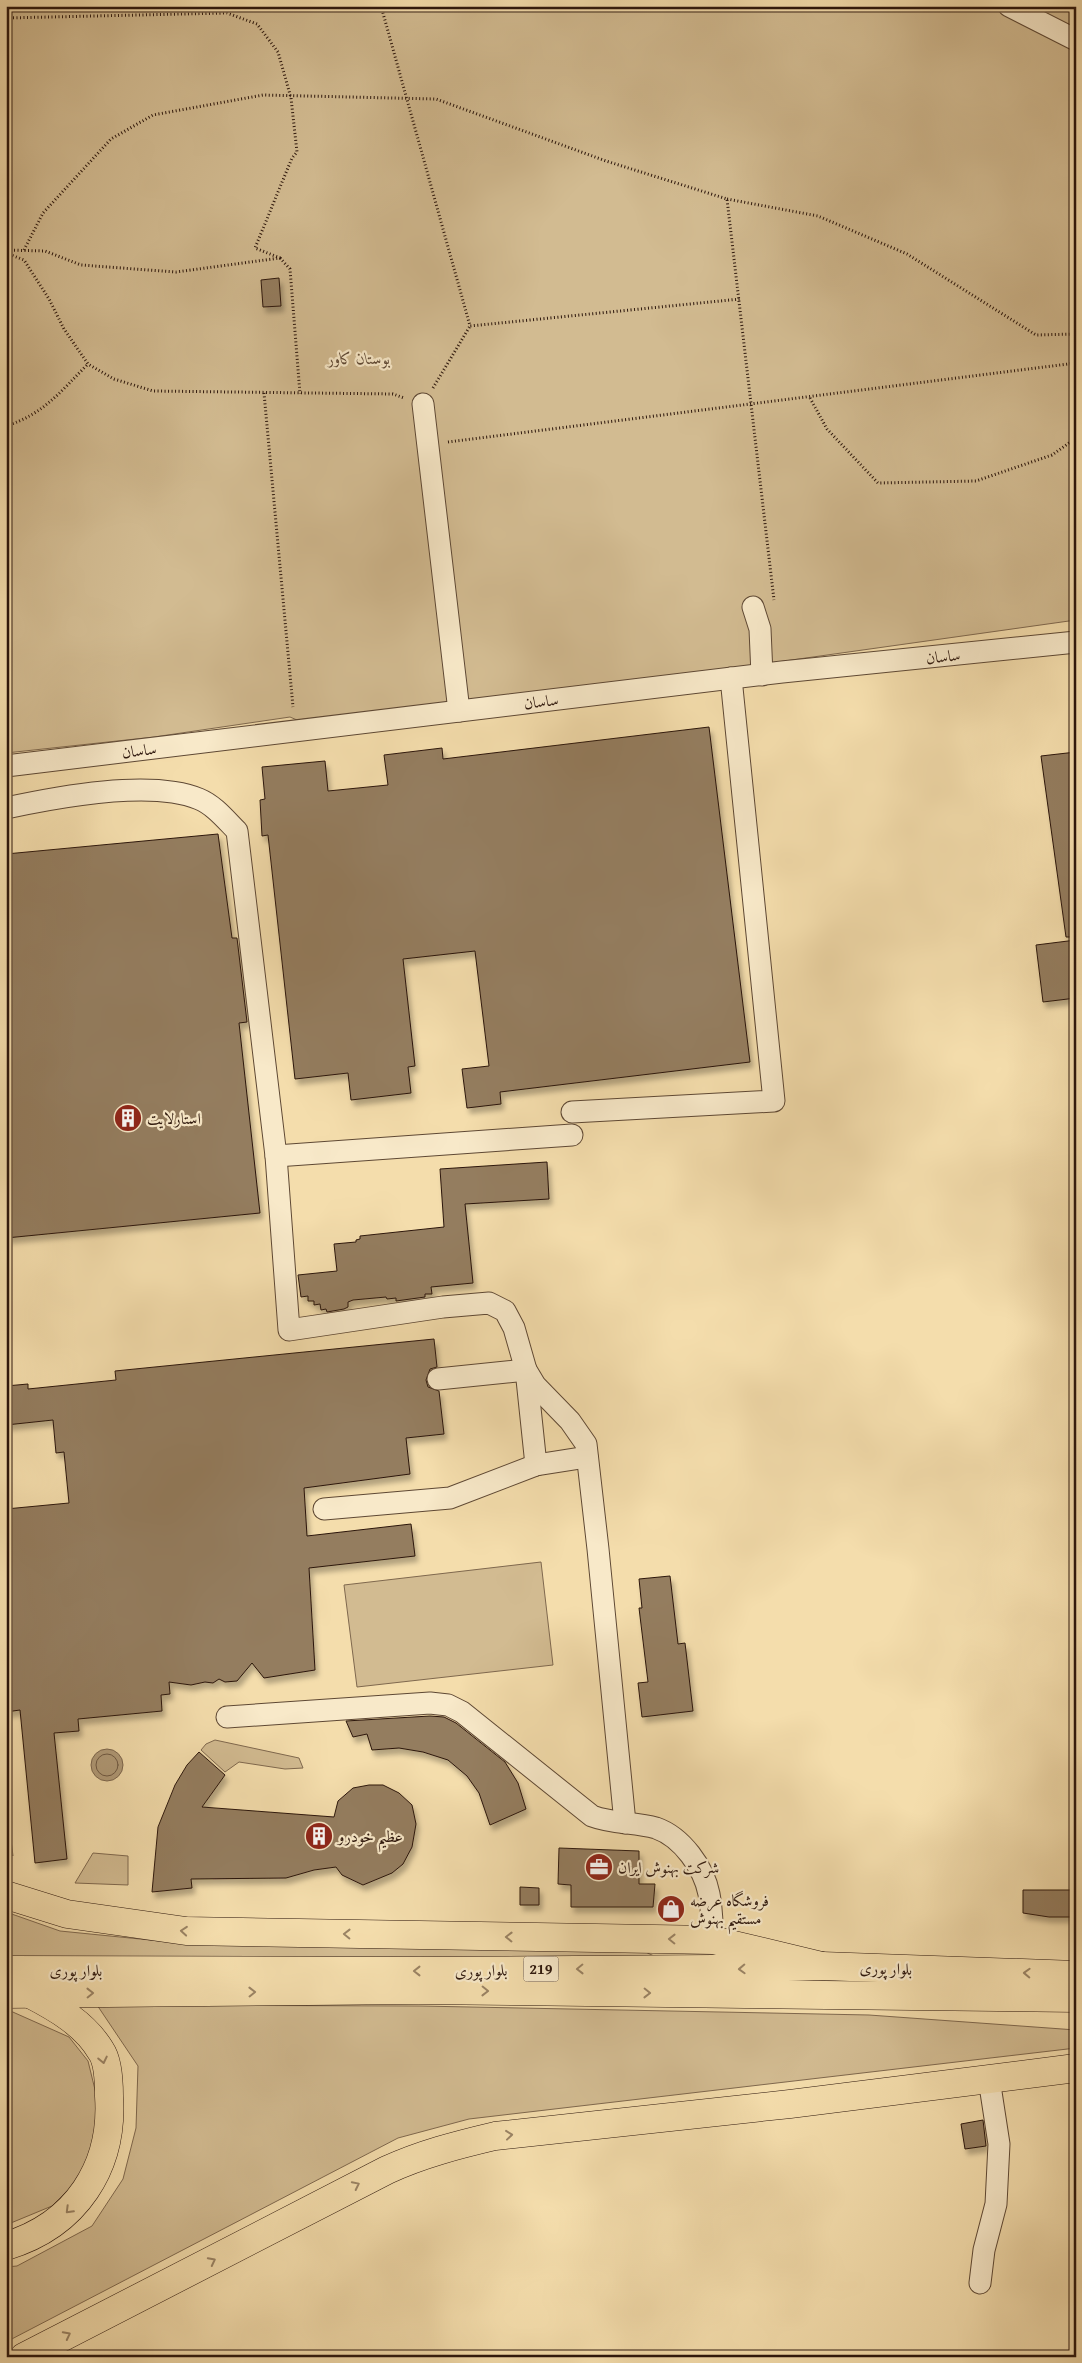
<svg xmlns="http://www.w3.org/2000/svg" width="1082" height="2363" viewBox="0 0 1082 2363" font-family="'Gentium Book Plus',Amiri,serif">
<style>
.green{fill:#d2bb91;stroke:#7f684e}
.water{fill:#b09976;stroke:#7b654c}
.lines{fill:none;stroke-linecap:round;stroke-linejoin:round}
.shore{stroke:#6e5841;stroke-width:1}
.building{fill:#947d5f;stroke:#2c160c;filter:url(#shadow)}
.minor-casing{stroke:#5e4834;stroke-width:23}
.major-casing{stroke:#2c160c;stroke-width:29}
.highway-casing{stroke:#2c160c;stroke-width:29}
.path{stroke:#2c160c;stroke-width:3;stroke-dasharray:1 2.5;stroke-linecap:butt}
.minor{stroke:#f8e9c9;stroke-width:21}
.major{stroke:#f4ddac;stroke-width:28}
.highway{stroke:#f4ddac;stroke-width:28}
.oneway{stroke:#9a8364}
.labels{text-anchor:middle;stroke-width:4.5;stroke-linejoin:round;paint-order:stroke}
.shield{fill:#f8e9c9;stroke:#695545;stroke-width:1}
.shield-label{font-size:15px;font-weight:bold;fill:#2c160c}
.park-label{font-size:16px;font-style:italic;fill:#5e4834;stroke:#f8e9c9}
.street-label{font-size:16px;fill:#2c160c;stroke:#f8e9c9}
.poi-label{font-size:16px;fill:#2c160c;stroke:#f8e9c9;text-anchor:start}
</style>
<defs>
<filter id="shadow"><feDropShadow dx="3" dy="5.5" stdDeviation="2.5" flood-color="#0004"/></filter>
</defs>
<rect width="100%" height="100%" fill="#f4ddac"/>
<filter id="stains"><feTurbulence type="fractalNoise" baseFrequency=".004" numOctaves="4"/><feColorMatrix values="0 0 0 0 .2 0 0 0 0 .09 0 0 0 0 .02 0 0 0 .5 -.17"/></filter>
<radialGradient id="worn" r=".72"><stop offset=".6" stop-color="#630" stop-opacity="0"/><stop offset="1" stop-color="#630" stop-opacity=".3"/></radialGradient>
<!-- green -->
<g class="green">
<path d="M6 6H1076V620L621 684 297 720 290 717 154 737 6 753Z"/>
<path d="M541 1562 553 1665 357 1687 344 1585Z"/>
<path d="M215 1740 299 1758 303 1768 285 1769 239 1762 225 1772 201 1750 206 1744Z"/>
<path d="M6 1799 13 1856 6 1849Z"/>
<path d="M93 1853 128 1856V1885L75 1883Z"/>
<path d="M6 1912 60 1931 180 1943 641 1950 665 1961 6 1964Z"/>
<path d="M97 2005 420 2006 869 2015 1076 2030V2048L469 2119 398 2138 6 2342V2267L17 2266 92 2226 123 2179 136 2128 138 2066Z"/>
<path d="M6 2009 69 2037 88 2061 98 2102 96 2145 79 2179 52 2206 6 2225Z"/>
</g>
<!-- water -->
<circle class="water" cx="107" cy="1765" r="16"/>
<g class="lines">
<!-- shore -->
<circle class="shore" cx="107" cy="1765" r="11"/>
</g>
<!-- building -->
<g class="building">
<path d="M279 278 281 306 263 307 261 280Z"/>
<path d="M709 727 750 1062 500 1092 501 1104 467 1108 462 1069 489 1066 475 951 403 959 415 1066 408 1067 411 1093 351 1100 348 1073 295 1079 268 835 262 836 260 800 265 799 262 767 325 761 328 791 388 785 384 755 442 748 443 759Z"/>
<path d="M1076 752V937H1066L1041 756Z"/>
<path d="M218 834 232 938H237L247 1022 239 1023 260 1213 6 1238V854Z"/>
<path d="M1076 940V998L1043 1002 1036 945Z"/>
<path d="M547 1162 549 1199 465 1204 473 1283 431 1287 432 1294H425V1297L396 1301V1298L387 1299 386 1297 353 1300 348 1302V1307L344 1309 327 1312 326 1309 321 1310 320 1304 314 1305V1301H308V1296L301 1297 298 1275 337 1271 334 1244 356 1242V1240L360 1239V1236L444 1227 440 1169Z"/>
<path d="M434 1339 437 1367 430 1369 426 1380 428 1387 439 1391 444 1434 406 1438 410 1474 304 1488 307 1536 411 1524 415 1556 309 1568 315 1670 264 1678 252 1663 237 1681 225 1682 219 1679 213 1683 205 1682 191 1685 169 1682 170 1694 161 1695 162 1711 78 1719 79 1731 54 1733 67 1859 35 1863 20 1710 6 1712V1509L69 1503 64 1452 56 1453 53 1420 6 1425V1386L28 1384V1389L116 1380 115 1371Z"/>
<path d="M670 1576 678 1644 685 1643 693 1711 642 1717 638 1683 648 1682 639 1608H642L639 1579Z"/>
<path d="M430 1716 444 1717 456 1723 505 1762 518 1783 526 1809 490 1825 479 1793 467 1776 448 1760 423 1752 399 1748 372 1750 367 1734 353 1737 346 1721Z"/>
<path d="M199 1752 225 1775 202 1807 334 1817 338 1801 353 1788 369 1785H383L399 1793 412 1805 416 1824 412 1847 403 1864 392 1873 363 1885 342 1875 336 1867 314 1870 286 1878 191 1879 192 1888 152 1892 158 1827 175 1785 187 1765Z"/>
<path d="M559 1848 639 1851V1884H655L653 1907H571V1885L558 1884Z"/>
<path d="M520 1887 539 1888V1905H520Z"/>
<path d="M1023 1890H1076V1917H1049L1023 1913Z"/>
<path d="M983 2120 986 2146 965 2149 961 2124Z"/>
</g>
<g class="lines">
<defs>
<g id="minor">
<path d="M1009 6 1076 40"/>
<path d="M423 404 459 711"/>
<path d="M753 607 760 629 762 675"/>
<path d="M6 766 782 672 1076 642"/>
<path d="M6 808C57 797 151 779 199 799 214 805 226 820 237 831L276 1156 289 1330 443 1307 489 1303 505 1311 514 1328 526 1370 536 1465"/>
<path d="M572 1112 774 1101 731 678"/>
<path d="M276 1156 572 1135"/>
<path d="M438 1379 526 1370 535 1385 570 1421 586 1444 598 1549 625 1823"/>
<path d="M324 1509 450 1498 536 1465 587 1457"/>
<path d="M227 1717 430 1703 448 1705 462 1712 592 1816C613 1824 635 1822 656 1828 682 1837 704 1868 709 1894 712 1909 712 1925 713 1940"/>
<path d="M980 2283 984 2250 996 2204 999 2144 989 2079"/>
</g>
<g id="major">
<path d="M6 1970 419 1971 713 1969 822 1966 1076 1975"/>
<path d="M6 1994 418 1990 1076 1998"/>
</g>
<g id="highway">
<path d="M6 1895 67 1914 186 1931 713 1940 822 1966"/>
<path d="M6 2246C76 2225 114 2167 109 2096 109 2083 108 2061 101 2051 85 2024 57 2008 30 1994"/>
<path d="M24 2357 387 2170C422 2154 457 2145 495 2136L790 2104 1076 2068"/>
</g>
</defs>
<!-- minor casing -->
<use href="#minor" class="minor-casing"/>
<!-- major casing -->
<use href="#major" class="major-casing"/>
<!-- highway casing -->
<use href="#highway" class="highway-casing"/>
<!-- path -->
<g class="path">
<path d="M381 6 470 326 740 299"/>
<path d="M6 18 227 13 257 24 278 52 291 98 297 152 292 158 255 248 280 258 176 272 81 265 45 251 6 250"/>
<path d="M727 199 818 216 907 254 1036 335 1076 334"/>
<path d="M24 250 43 213 111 139 153 115 263 95 436 99 606 161 727 199 774 600"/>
<path d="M6 253 24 260 49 299 64 329 88 364 114 379 153 391 393 394 404 398"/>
<path d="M280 258 290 269 300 394"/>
<path d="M433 388 470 326"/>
<path d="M264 393 293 707"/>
<path d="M810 398 827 429 878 483 976 481 1052 455 1076 438"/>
<path d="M6 426C44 414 61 391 88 364"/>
<path d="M448 442 1076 363"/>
</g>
<!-- minor -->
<use href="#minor" class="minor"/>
<!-- major -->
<use href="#major" class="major"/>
<!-- highway -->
<use href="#highway" class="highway"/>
</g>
<!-- one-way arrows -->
<defs><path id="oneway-chevron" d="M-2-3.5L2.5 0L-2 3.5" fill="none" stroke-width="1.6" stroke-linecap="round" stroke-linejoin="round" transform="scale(1.25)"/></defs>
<g class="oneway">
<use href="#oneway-chevron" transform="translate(184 1931) rotate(-175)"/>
<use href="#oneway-chevron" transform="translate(347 1934) rotate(-179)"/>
<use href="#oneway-chevron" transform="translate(509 1937) rotate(-179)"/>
<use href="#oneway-chevron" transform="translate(672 1939) rotate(-179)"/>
<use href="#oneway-chevron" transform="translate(580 1969) rotate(179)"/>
<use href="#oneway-chevron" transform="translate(742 1969) rotate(178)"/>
<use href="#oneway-chevron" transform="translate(417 1971) rotate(180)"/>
<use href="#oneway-chevron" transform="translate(1027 1973) rotate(-178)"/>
<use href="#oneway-chevron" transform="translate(485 1991) rotate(1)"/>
<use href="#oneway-chevron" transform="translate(252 1992) rotate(-1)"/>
<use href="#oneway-chevron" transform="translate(90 1993) rotate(-1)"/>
<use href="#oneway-chevron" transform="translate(647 1993) rotate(1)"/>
<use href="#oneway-chevron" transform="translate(103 2060) rotate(78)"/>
<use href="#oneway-chevron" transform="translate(509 2135) rotate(-6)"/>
<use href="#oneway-chevron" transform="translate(356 2185) rotate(-26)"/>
<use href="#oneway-chevron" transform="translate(69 2210) rotate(135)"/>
<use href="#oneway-chevron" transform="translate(212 2261) rotate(-27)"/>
<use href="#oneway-chevron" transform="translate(67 2335) rotate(-27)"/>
</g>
<!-- icons -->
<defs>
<symbol id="building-disc" viewBox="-11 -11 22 22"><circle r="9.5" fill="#8f2418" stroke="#f8e9c9"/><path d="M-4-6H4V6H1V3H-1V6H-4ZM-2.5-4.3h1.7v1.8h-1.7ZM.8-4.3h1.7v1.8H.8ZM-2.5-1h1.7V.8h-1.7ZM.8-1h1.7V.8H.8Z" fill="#fff"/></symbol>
<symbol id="office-disc" viewBox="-11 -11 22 22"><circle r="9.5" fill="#8f2418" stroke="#f8e9c9"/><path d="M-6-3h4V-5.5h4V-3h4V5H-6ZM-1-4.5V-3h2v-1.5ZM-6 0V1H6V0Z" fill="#fff"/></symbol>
<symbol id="shop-disc" viewBox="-11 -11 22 22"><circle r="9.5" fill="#8f2418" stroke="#f8e9c9"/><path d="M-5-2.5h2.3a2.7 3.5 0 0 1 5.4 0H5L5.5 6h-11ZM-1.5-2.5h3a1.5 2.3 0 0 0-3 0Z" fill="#fff"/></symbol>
</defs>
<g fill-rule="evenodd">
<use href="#building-disc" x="112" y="1102" width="32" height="32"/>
<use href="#building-disc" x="303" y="1820" width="32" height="32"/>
<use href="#office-disc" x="583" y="1851" width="32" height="32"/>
<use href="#shop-disc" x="655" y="1893" width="32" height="32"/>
</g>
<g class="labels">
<!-- shield labels -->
<rect class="shield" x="523.5" y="1956.5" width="35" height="25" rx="4"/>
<g class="shield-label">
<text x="541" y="1974">219</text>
</g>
<!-- park labels -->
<g class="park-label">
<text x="359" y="364">بوستان کاور</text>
</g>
<!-- street labels -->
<g class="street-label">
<text transform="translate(943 656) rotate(-6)" y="6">ساسان</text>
<text transform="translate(541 701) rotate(-7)" y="6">ساسان</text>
<text transform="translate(139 750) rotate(-7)" y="6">ساسان</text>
<text transform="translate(886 1968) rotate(2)" y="6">بلوار پوری</text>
<text x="76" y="1976">بلوار پوری</text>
<text transform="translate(481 1970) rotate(-1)" y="6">بلوار پوری</text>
</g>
<!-- poi labels -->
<g class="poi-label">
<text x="147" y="1124">استارلایت</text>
<text x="338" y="1842">عظیم خودرو</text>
<text x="618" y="1873">شرکت بهنوش ایران</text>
<text x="690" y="1906">فروشگاه عرضه<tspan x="690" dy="18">مستقیم بهنوش</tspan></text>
</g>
</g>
<!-- margin -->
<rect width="1082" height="2363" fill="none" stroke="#f4ddac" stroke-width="25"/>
<rect x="8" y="8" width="1067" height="2348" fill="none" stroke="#2c160c" stroke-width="2.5"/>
<rect x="12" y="12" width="1057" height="2338" fill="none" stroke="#2c160c"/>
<rect width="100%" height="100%" filter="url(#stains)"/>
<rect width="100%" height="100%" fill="url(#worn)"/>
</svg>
